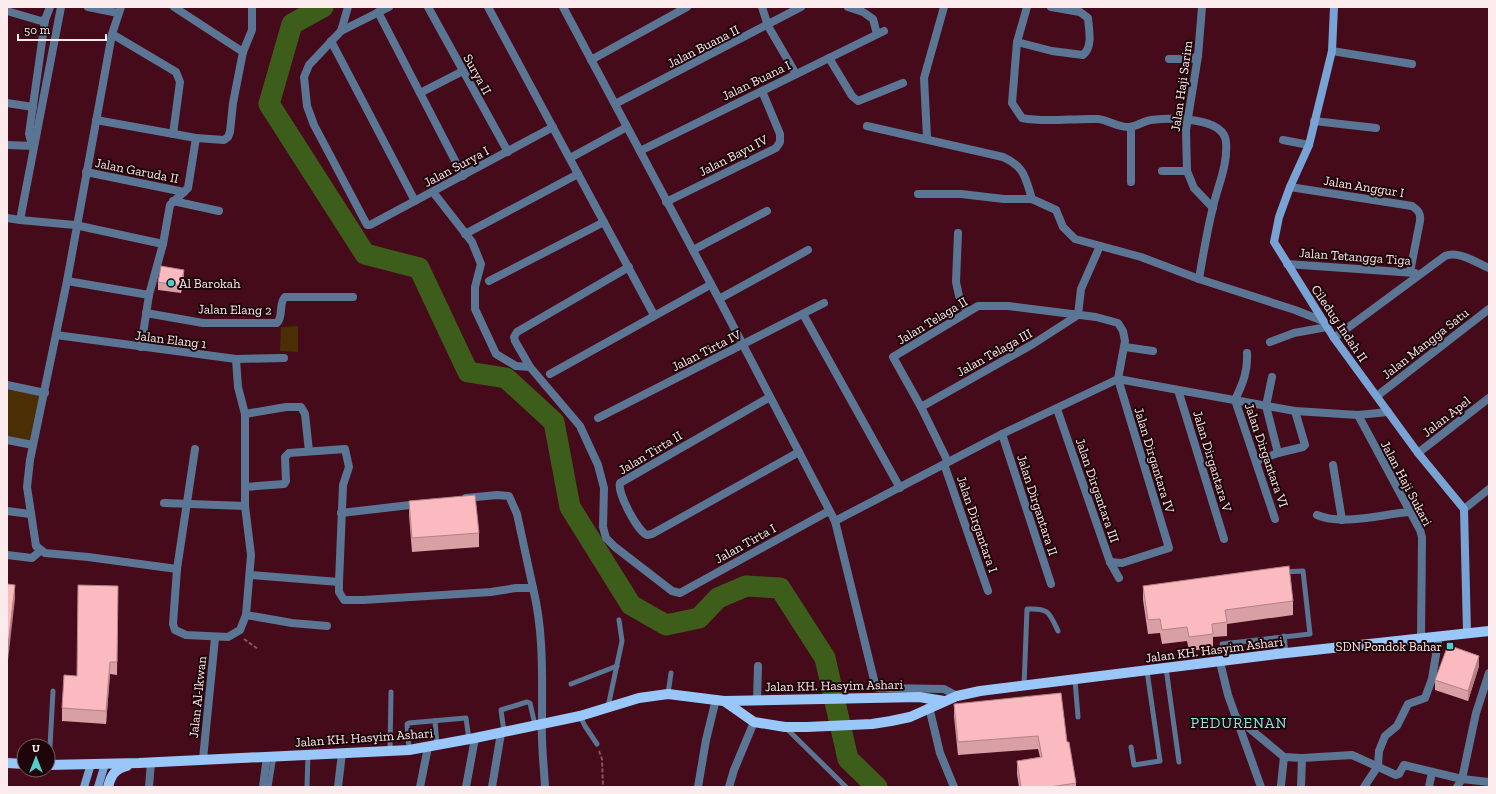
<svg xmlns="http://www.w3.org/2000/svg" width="1496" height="794" viewBox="0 0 1496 794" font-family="'Zilla Slab',serif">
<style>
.green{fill:#4a2f04}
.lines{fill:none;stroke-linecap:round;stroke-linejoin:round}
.river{stroke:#3d5e1b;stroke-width:21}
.path{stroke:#835661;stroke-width:2;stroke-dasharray:4 2;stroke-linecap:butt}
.lane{stroke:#5b7695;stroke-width:5}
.street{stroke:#5b7695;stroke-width:8}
.secondary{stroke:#78a4d5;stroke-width:8}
.primary{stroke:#9ac7fa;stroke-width:10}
.wall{fill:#d89fa5}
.shaded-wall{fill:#b08286}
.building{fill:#fbb9c0;stroke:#b08286}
.poi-dot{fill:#53cdc9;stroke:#1e0509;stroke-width:1.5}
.labels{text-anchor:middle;stroke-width:4;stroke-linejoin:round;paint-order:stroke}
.street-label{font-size:13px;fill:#fbebec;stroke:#1e0509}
.poi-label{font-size:13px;fill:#fbebec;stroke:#1e0509;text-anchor:start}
.quarter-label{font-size:15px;letter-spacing:1px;fill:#82ede9;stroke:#1e0509}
</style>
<rect width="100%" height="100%" fill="#460b1a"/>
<!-- green -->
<g class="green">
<path d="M298 326V352L280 351 281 327Z"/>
<path d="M7 388 41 395 31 442 7 438Z"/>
</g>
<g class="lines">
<!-- river -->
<path class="river" d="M323 7 292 24 269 104 365 254 419 268 468 372 506 378 554 422 570 507 631 605 666 625 699 618 718 598 746 586 780 588 825 658 848 759 877 787"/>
<!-- path -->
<g class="path">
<path d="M244 639 258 649"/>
<path d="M599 751 602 759 603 787"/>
</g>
<!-- lane -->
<g class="lane">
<path d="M1284 636 1286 653"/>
<path d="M1275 638 1277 654"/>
<path d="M1229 643 1232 660"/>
<path d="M1222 644 1310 634 1303 571 1283 572"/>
<path d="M1166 668 1179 762"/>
<path d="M1075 680 1078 717"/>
<path d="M571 684 617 666"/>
<path d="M1024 686 1027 609C1049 608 1049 612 1058 631"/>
<path d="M668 694 671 673"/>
<path d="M608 707 622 641 619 620"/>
<path d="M580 716 585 726 597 744"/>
<path d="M435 721 437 745"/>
<path d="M785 727 846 787"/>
<path d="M504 732 501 710 527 702 530 703 535 725"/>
<path d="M1131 747 1134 765 1160 761 1147 671"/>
<path d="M390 750 391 692"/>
<path d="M409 750 407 724 409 723 466 718 469 740"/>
<path d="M49 765 53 691"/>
<path d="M269 787 274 756"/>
<path d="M307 787 308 754"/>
</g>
<!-- street -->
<g class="street">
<path d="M61 7 20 220 75 225 163 244"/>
<path d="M88 7 118 13"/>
<path d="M121 7 112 34 67 281 30 460 27 487 36 546 45 553 88 557 177 569"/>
<path d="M174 7 243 52"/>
<path d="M389 7 341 31 309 65 304 77 307 106 314 125 367 225H370L553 127"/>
<path d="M428 7 508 152"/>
<path d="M488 7 654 315"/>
<path d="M563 7 719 299 835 521 875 684 878 688 944 689 957 696"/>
<path d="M762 7 768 26 796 74"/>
<path d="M848 7 863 12 873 19 877 34"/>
<path d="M1027 7 1017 42 1012 103 1022 118C1047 123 1072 118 1098 119 1108 120 1120 128 1130 127 1137 126 1144 121 1151 120 1169 118 1224 116 1226 142 1228 165 1218 185 1213 207 1207 231 1203 255 1199 279"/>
<path d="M1202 7 1198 56 1186 130 1187 171 1194 188 1213 208"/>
<path d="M7 11 41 21 45 20"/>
<path d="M378 12 463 176"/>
<path d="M341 31 348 7"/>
<path d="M112 34 176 72 180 82 173 134"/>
<path d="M331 41 415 201"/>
<path d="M1017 42 1052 51 1083 55C1093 47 1089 30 1088 18L1080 12 1051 7"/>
<path d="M1332 51 1412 64"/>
<path d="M829 58 852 96 858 101 903 83"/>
<path d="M1169 59H1191L1198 56"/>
<path d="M591 60 687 7"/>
<path d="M420 93 463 71"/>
<path d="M7 103 33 107"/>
<path d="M615 104 801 7"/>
<path d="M96 120 196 138 224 140 228 137 230 132 233 103 243 52 252 30V7"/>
<path d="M1314 121 1376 128"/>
<path d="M867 126 1003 157C1025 167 1025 177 1032 199L1056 210 1063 227 1075 239 1141 257 1199 279 1295 310 1323 321"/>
<path d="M1131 127V182"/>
<path d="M927 138 924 78 944 7"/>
<path d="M1283 140 1309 145"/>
<path d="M7 145 34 146"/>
<path d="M32 145 29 134 45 20 50 7"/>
<path d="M640 151 884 31"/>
<path d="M570 158 627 127"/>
<path d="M1162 171H1187"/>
<path d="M86 172 184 192"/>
<path d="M1290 187 1412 206C1418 210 1421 213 1420 221L1410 272"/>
<path d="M433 192 472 242 481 264 475 287V309L496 354 516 366 530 367 580 426 598 465 604 488 603 527 606 538 615 547 672 591 680 593 829 511"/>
<path d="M918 194H961L1004 199H1032"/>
<path d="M173 201 219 211"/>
<path d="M666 202 776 148 780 142V134L762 91"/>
<path d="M7 218 20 220"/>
<path d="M958 233 956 282 959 296 967 312"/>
<path d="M465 234 578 174"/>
<path d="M693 250 767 211"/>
<path d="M1287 264 1415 273"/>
<path d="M67 281 149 295"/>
<path d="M489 281 604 222"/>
<path d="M719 299 808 250"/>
<path d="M146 313 203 323H277C284 316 278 304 285 297H353"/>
<path d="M803 314 900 488"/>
<path d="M1078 315 1081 289 1100 246"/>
<path d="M56 335 236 359 284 358"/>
<path d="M1334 338 1445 256C1458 250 1477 263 1489 268"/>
<path d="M1270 342 1294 333 1327 327"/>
<path d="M141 347 149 295 163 244 170 205 188 188 196 138"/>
<path d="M1125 347 1153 351"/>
<path d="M1247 353C1248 371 1243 383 1235 400L1275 519"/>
<path d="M530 367 515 341 514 337 517 332 629 267"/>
<path d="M550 374 710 285"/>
<path d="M1272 377 1266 406 1278 453"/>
<path d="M7 385 45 393"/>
<path d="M1178 390 1224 539"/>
<path d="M1377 396 1489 309"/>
<path d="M770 397 620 483C617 493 638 532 647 535L652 534 799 452"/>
<path d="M921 407 1033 344 1078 315"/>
<path d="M1057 409 1110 562 1119 578"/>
<path d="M245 414 286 407H301L305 414 309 451"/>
<path d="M1358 415 1420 530 1422 537 1421 638"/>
<path d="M598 418 824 303"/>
<path d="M1002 434 1051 584"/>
<path d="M7 440 33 445"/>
<path d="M195 449 177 569 173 624 175 630 186 635 228 637 240 630 246 615 251 555 245 506V414L238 387 236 359"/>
<path d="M1418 453 1489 398"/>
<path d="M1256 461 1278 453 1303 447 1305 445 1295 411"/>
<path d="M948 462 921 407 893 357 978 306H1008L1096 317 1118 323 1123 331 1125 341 1118 379 1169 548 1122 563 1110 562"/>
<path d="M944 464 988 591"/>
<path d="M1333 465 1342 520"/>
<path d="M245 487 284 484 286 481 285 457 289 453 345 449 349 467 343 485 339 582V592L344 600H363L491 592 516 588H533C544 633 542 677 542 723 541 744 544 766 545 787"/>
<path d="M466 498 497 495 509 496 517 514 533 588"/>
<path d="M164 503 245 506"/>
<path d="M1464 509 1489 489"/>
<path d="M7 511 30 514"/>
<path d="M341 513 419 504"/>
<path d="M1317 515C1342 526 1383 514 1409 512"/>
<path d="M835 521 1002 434 1118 379 1295 411 1358 415 1388 412"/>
<path d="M7 555 32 558 40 551"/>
<path d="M250 575 339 582"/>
<path d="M246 615 292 623 327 626"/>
<path d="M1220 662 1228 695 1261 787"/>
<path d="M757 700 758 666"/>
<path d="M929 707 940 753 954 787"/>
<path d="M1237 718 1284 757 1302 758 1352 755 1396 775 1399 774 1404 765 1462 779 1489 782"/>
<path d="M203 759 215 638"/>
<path d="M1281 785 1284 757"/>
<path d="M149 787 151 762"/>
<path d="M263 787 267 756"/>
<path d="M338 787 342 753"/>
<path d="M420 787 428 747"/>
<path d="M466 787 475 738"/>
<path d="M492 787 501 733"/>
<path d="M698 787 706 740 716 699"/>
<path d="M729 787 734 770 754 722"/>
<path d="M1301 787 1302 758"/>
<path d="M1364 787 1378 766 1379 751 1385 736 1397 726 1408 704 1425 698 1432 679 1439 636"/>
<path d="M1429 787 1432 772"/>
<path d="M1457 787 1462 779 1476 713 1489 673"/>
</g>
<!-- secondary -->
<g class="secondary">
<path d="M1334 7 1332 51 1309 145 1290 187 1279 217 1274 242 1334 338 1418 453 1464 509 1467 633"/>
<path d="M84 787 91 764"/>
<path d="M98 787 105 764"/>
</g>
<!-- primary -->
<g class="primary">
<path d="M724 701 754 722 785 727H807L872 724 891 721 910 717 957 696 980 691 1277 654 1489 631"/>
<path d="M7 763 24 764"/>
<path d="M48 765 139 763 409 750 475 738 580 716 639 698 668 694 724 701 919 697 944 701"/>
<path d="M108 787C111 775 115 769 127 766"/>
</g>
</g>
<!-- wall -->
<g class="wall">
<path d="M184 277 181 293 158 290V282Z"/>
<path d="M409 501 479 533V547L412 552 409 515Z"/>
<path d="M118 586 117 675 110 674 106 724 62 721V708Z"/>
<path d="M1143 586 1293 601V615L1227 624V636L1213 637V648L1189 651 1187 641 1162 644 1160 633 1148 634 1143 600Z"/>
<path d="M1479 666 1468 701 1435 690V680Z"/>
<path d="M954 704 1067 742 1076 783V787H1019L1017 774V761L1040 757 1038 749 958 755 954 717Z"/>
</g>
<!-- shaded-wall -->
<g class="shaded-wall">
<path d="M184 270V277L181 293V286Z"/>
<path d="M15 585V599L7 669V655Z"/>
<path d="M1479 656V666L1468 701V691Z"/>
<path d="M110 662V674L106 724V711Z"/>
</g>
<!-- building -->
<g class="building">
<path d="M161 266 184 270 181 286 158 282Z"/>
<path d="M475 495 479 533 412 538 409 501Z"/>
<path d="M1289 566 1293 601 1225 610 1227 622 1212 624 1213 634 1189 637 1187 627 1162 630 1160 619 1148 620 1143 586Z"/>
<path d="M7 584 15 585 7 655Z"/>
<path d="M78 585 118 586 117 662H110L106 711 62 708 64 675 77 676Z"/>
<path d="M1448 645 1479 656 1468 691 1435 680Z"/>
<path d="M1061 693 1067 742H1069L1076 783 1050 787H1021L1017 761 1042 757 1038 736 958 742 954 704Z"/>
</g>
<!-- markers -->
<g class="poi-dot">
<circle cx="171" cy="283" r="4"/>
<rect x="1446" y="642" width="8" height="8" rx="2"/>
</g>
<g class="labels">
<!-- street labels -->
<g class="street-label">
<text transform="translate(703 46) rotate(-27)" y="5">Jalan Buana II</text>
<text transform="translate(478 74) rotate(61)" y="5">Surya II</text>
<text transform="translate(756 80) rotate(-26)" y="5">Jalan Buana I</text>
<text transform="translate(1181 86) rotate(-82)" y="5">Jalan Haji Sarim</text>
<text transform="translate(733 155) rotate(-27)" y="5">Jalan Bayu IV</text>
<text transform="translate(456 166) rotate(-28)" y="5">Jalan Surya I</text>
<text transform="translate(137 170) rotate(11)" y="5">Jalan Garuda II</text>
<text transform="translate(1364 186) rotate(9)" y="5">Jalan Anggur I</text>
<text transform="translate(1355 256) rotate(4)" y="5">Jalan Tetangga Tiga</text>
<text transform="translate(235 309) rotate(1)" y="5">Jalan Elang 2</text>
<text transform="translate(932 320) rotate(-31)" y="5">Jalan Telaga II</text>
<text transform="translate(1340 323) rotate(56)" y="5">Ciledug Indah II</text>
<text transform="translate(171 339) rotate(7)" y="5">Jalan Elang 1</text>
<text transform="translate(1425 343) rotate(-38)" y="5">Jalan Mangga Satu</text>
<text transform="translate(706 350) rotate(-27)" y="5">Jalan Tirta IV</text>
<text transform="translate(994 352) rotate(-29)" y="5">Jalan Telaga III</text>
<text transform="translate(1446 416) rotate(-38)" y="5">Jalan Apel</text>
<text transform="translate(650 452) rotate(-31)" y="5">Jalan Tirta II</text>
<text transform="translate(1267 455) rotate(71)" y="5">Jalan Dirgantara VI</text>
<text transform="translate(1155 460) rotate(73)" y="5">Jalan Dirgantara IV</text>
<text transform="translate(1213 461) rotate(73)" y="5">Jalan Dirgantara V</text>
<text transform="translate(1407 483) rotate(62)" y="5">Jalan Haji Sukari</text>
<text transform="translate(1098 490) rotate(71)" y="5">Jalan Dirgantara III</text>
<text transform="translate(1038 505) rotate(72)" y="5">Jalan Dirgantara II</text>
<text transform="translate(978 524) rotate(71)" y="5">Jalan Dirgantara I</text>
<text transform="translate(745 543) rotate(-29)" y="5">Jalan Tirta I</text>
<text transform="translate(1214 649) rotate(-7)" y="5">Jalan KH. Hasyim Ashari</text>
<text transform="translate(834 685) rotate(-1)" y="5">Jalan KH. Hasyim Ashari</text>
<text transform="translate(197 697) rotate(-84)" y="5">Jalan Al-Ikwan</text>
<text transform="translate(364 737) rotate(-4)" y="5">Jalan KH. Hasyim Ashari</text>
</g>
<!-- poi labels -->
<g class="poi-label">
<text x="179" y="288">Al Barokah</text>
<text x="1442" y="651" text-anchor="end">SDN Pondok Bahar</text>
</g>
<!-- quarter labels -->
<g class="quarter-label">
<text x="1239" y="728">PEDURENAN</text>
</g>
</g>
<!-- border -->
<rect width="1496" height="794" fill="none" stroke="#fbebec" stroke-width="16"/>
<!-- north arrow -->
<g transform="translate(36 758)"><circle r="19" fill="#1e0509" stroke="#766164"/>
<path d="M0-3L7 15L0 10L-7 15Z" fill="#53cdc9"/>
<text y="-6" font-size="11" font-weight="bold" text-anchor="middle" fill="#fbebec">U</text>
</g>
<!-- scale -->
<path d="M18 34v6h88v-6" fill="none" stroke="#fbebec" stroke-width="2"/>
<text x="24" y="34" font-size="12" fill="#fbebec" stroke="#1e0509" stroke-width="3" paint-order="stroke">50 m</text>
</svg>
